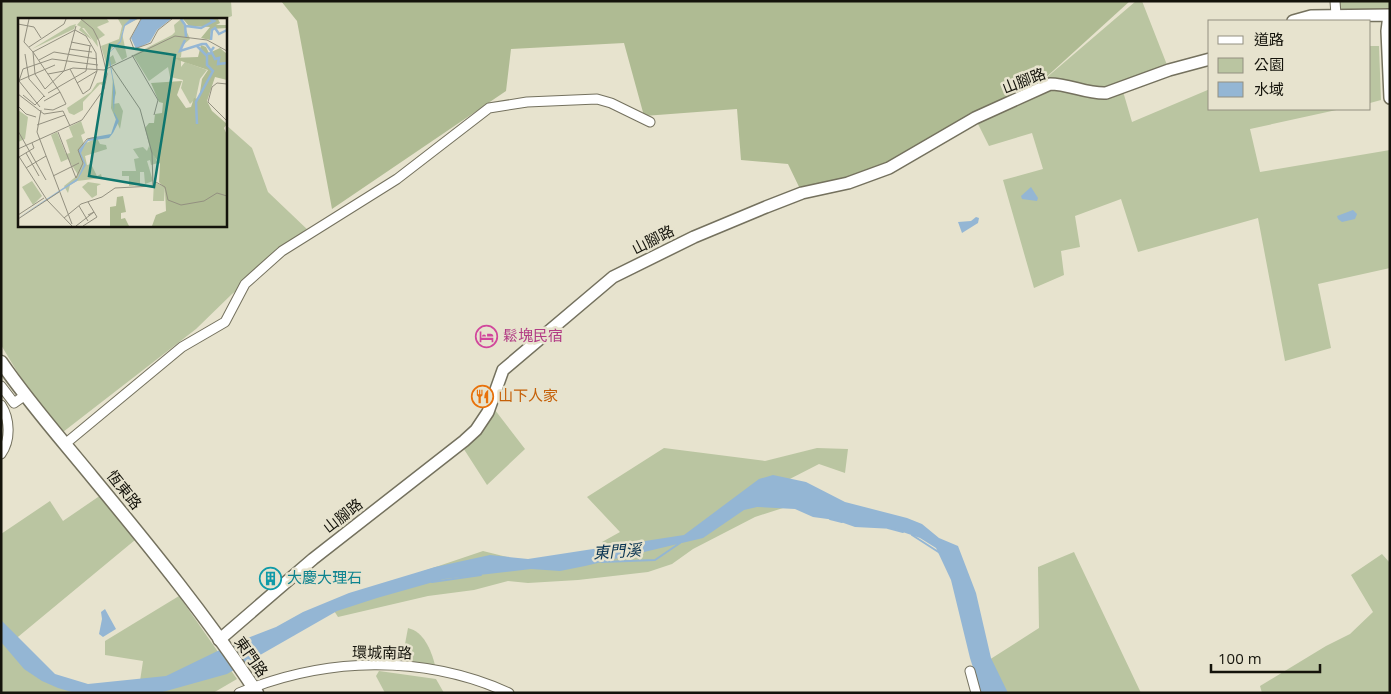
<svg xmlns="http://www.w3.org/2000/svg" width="1391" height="694" viewBox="0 0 1391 694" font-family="'Open Sans','Noto Sans TC',sans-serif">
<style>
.green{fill:#bac5a1}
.forest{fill:#afbb93}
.water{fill:#94b6d4}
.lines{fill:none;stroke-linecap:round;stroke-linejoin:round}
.stream{stroke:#94b6d4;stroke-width:2}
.minor-casing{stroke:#74715e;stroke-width:11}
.tertiary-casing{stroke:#74715e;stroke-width:14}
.secondary-casing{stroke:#74715e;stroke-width:15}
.minor{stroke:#fff;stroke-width:9}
.tertiary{stroke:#fff;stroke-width:11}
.secondary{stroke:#fff;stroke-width:12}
.labels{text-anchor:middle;stroke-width:5;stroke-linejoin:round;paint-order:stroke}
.street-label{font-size:15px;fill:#14130b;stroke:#e7e3ce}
.hotel-label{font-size:15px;fill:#b23c85;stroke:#e7e3ce;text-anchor:start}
.food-label{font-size:15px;fill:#c56008;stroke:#e7e3ce;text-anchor:start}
.culture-label{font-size:15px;fill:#0d838f;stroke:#e7e3ce;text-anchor:start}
.water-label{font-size:16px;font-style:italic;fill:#083351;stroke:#e7e3ce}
.inset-river{fill:none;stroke:#94b6d4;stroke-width:2.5}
.inset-road{fill:none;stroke:#939080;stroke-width:1}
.view{fill:#0f766e;fill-opacity:0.15;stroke:#0f766e;stroke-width:2.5}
.inset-edge{fill:none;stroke:#14130b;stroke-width:2.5}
</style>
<rect width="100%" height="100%" fill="#e7e3ce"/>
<!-- green -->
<g class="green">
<path d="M1 1H231L232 16 225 19H19V225H225V124L252 148 268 192 310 232 232 294 196 329 63 432 27 388 1 345Z"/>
<path d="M1136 1H1142L1169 70 1122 88 1132 122 1210 89V109H1341L1250 129 1260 172 1390 150V268L1318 284 1331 348 1285 361 1258 218 1138 252 1121 199 1075 216 1080 247 1061 251 1064 275 1034 288 1003 180 1043 169 1032 133 989 146 975 118 1032 90Z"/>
<path d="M1337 1H1390V8L1339 12Z"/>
<path d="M1370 46H1379L1381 100 1370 103Z"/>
<path d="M488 401 525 449 487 485 458 440 468 430Z"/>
<path d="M664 448 765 461 817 448 848 449 845 473 819 464 780 484 783 508 755 517 693 549 672 564 648 572 578 580 528 583 508 581 474 590 428 596 338 617 329 603 483 551 519 560 603 561 602 542 620 532 587 497Z"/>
<path d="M101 495 135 540 7 646 85 693H1V534L50 501 63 521Z"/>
<path d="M1074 552 1141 693H988L978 667 1039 628 1038 567Z"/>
<path d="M1382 554 1390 563V693H1262L1260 686 1326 646 1350 634 1373 612 1351 575Z"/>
<path d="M179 596 237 679 213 693H109L140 681 143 661 105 655V641Z"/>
<path d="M408 628C424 632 431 650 435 665L402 660Z"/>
<path d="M379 671 436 679 444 693H385L376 676Z"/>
</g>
<!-- forest -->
<path class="forest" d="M281 1H1130L1032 90 889 168 802 193 788 164 741 160 737 109 644 116 624 43 511 49 506 91 332 209 297 21Z"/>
<!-- water -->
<g class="water">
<path d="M1031 187 1038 198 1037 201 1022 199 1021 196Z"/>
<path d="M1353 210 1357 214 1355 219 1342 222 1338 219 1337 216Z"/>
<path d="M976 217 979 218 978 223 962 233 958 222 971 221Z"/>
<path d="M773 475 806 482 845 502 907 518 922 524 939 538 958 546 976 593 991 658 1008 693H981L970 658 951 580 936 548 920 538 894 529 855 527 835 520 813 517 795 509 757 507 744 510 703 538 585 566 560 571 531 569 444 579 377 598 337 611 227 674 159 693H75L58 688 42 681 24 669 1 642V620L55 674 88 684 166 676 232 644 276 627 303 612 349 593 435 567 490 555 528 559 684 535 759 479Z"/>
<path d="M105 609 116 629 103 637 99 634 102 619 101 612Z"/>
</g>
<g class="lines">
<!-- stream -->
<g class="stream">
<path d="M830 519 842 522"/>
<path d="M888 528 903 532"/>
<path d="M912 535 940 553"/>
<path d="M602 562 655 560 680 543"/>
<path d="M432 582 481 575"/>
</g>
<defs>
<g id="minor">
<path d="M1335 1 1336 15"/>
<path d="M1 386 14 403 24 396"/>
<path d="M1 405C10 419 11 440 1 454"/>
<path d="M65 444 182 347 225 322 245 284 282 251 397 179 489 108 527 102 597 99 611 103 650 122"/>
<path d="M970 671 976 693"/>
<path d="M239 693C325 657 423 654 509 693"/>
</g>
<g id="tertiary">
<path d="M1293 21 1311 16 1389 15 1387 31 1390 98"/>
<path d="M219 640 313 559 464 441 476 430 488 412 503 370 613 277 694 237 766 207 802 193 848 183 889 168 975 118 1050 84C1069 84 1087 94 1106 93L1169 70 1210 59"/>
</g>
<path id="secondary" d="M1 362C29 403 62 440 93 478 150 547 208 618 257 693"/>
</defs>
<!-- minor casing -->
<use href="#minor" class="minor-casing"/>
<!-- tertiary casing -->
<use href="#tertiary" class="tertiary-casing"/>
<!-- secondary casing -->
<use href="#secondary" class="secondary-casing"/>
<!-- minor -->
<use href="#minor" class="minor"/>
<!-- tertiary -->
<use href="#tertiary" class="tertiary"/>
<!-- secondary -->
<use href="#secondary" class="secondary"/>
</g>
<!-- icons -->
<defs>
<symbol id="hotel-ring" viewBox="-11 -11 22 22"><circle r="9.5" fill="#e7e3ce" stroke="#d1479c" stroke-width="1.5"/><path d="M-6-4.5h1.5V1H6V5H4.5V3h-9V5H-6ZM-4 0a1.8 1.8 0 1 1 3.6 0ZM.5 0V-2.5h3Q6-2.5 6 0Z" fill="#d1479c"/></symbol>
<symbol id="restaurant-ring" viewBox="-11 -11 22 22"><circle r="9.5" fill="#e7e3ce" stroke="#e8710a" stroke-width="1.5"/><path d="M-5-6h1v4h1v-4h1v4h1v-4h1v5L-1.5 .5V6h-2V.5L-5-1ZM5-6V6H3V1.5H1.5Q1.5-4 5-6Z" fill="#e8710a"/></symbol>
<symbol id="building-ring" viewBox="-11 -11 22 22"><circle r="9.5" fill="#e7e3ce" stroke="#0f9aa8" stroke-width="1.5"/><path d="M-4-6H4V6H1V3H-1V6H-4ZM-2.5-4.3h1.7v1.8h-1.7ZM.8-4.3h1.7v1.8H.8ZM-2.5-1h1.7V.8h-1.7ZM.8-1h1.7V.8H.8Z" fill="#0f9aa8"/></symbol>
</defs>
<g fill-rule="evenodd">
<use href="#hotel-ring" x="474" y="324" width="25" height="25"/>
<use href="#restaurant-ring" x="470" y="384" width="25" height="25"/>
<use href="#building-ring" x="258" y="566" width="25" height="25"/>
</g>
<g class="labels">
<!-- street labels -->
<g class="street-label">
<text transform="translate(1024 81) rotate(-21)" y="5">山腳路</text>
<text transform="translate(653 240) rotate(-27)" y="5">山腳路</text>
<text transform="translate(124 490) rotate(51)" y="5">恆東路</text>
<text transform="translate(343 516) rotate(-38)" y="5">山腳路</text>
<text transform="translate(382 653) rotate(1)" y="5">環城南路</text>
<text transform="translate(251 657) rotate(55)" y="5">東門路</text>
</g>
<!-- hotel labels -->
<g class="hotel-label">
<text x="503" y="341">鬆塊民宿</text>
</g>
<!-- food labels -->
<g class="food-label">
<text x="498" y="401">山下人家</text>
</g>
<!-- culture labels -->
<g class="culture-label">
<text x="287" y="583">大慶大理石</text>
</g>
<!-- water labels -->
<g class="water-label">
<text transform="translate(617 551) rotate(-4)" y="6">東門溪</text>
</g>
</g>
<!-- overview -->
<g transform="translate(18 18)">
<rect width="209" height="209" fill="#e7e3ce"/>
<path d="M64 1H89L91 4 79 9 87 17 79 22 80 29 66 10H64L72 19 74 22 61 12 63 9 59 7ZM100 1H120L107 7 104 15 109 39 104 42 96 28 91 33V40L95 37 98 45 89 49 83 28 101 21 104 8ZM163 1 172 21 164 28 163 39 158 42H163V49L167 44 189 52 182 61 178 80 172 86 163 70 165 62 152 59 150 49 131 63 115 37 154 17 157 14 156 7ZM58 6 56 11 14 31 52 8ZM95 59 98 75 95 86 101 85 105 93 102 111 93 90ZM88 63 86 68 82 66 65 84V92L56 97 51 95 49 90 73 74 79 65ZM0 92 10 99 7 121 0 124ZM63 103 67 115 63 117 66 126 79 120 82 126 88 127 89 131 67 138 69 147 73 146 79 158 83 156 84 160 59 163 52 167 50 175 46 168 60 157 50 141 43 144 33 117 39 114 48 136 52 135 48 122 55 119 51 109ZM131 128 140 145 133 147 132 142 129 143 135 163 127 166 126 154H122V167L111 168V158H104V153H118L116 141 121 140 115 131 125 129 129 133ZM14 163 24 178 15 187 4 169ZM70 164 83 166 79 168V177L74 180 64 169ZM136 164 147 169 146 183H135Z" fill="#bac5a1"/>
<path d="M165 1H200L202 5 198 7H208L209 10 193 11 192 22 183 20 192 9 171 8ZM183 27 188 29 191 35 202 30 209 36V62L197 59 189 83 194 93 209 106 206 110 209 117V208H134L138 197 148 193 147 171 141 164 142 146 133 134 127 110 131 105H136L137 96 144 95 145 85 141 84 133 65 164 63 159 77 168 90 173 89 176 80 181 81 184 61 190 52 154 40 180 39ZM105 178 108 194 103 195V201L107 200 111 208H92V189L98 188 99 179Z" fill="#afbb93"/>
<path d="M112 1H119L107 8 103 24 91 35 97 73 96 94 101 103 95 115 91 120 70 123 67 127 63 135 68 147 59 163 0 200 60 160 66 146 60 133 71 120 93 116 98 101 96 96 95 84V64L90 36 102 23 106 7ZM123 1H153L139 12 132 24 118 31 113 20Z" fill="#94b6d4"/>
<path class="inset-river" d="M163 1 167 7 168 19M168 8 183 10 196 3 192 1M167 22 162 33 184 26H188L193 33 196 29M193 22 194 12 197 10 201 16 209 12M189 36 194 35 197 41 201 40 200 46 209 45M179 106 178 84 195 53 189 47V38L179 28"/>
<path class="inset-road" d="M11 1 6 24 15 34 17 56 27 71 46 53 55 50 86 52 157 18 189 22 209 33M123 1 112 21 116 31 133 25 140 12 154 1M0 6 16 9 23 20M53 24 73 28M11 29 46 6 48 1M51 31 74 34M7 36 11 61 27 79M114 37 140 82 136 97M34 41 80 47M21 42 36 34 79 41M52 51 65 76 72 71 79 53 78 35 68 18 57 12M30 56 46 53 58 8M0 63 37 47M1 63 5 51 34 41M1 63 22 89M59 65 79 53M209 66 199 65 194 69 190 84 209 103M30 75 68 53 72 28M0 76 26 96 45 93 52 108M5 77 17 87 26 78M26 83 42 74 15 34 57 12M0 88 8 96 18 99M26 91 35 92 48 86 42 74M23 92 19 114 54 206M19 107 47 97M0 113 28 162M40 114 58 160 65 145 60 132 69 121 79 119M0 131 64 102 86 71 89 56 81 23 75 11 63 1M8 135 21 158M0 137 29 182 54 208M1 139 16 130 14 125M8 150 28 138M35 158 61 145M136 163 147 169 150 182 163 187 186 183 199 175 209 178M61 188 70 203M0 197 26 180M46 200 63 186 84 179 97 170 135 168 134 135 122 91 93 48M0 201 41 174M58 208 76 194 70 197M65 208 79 199 70 184"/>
<path class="view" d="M92 27 157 37 136 169 71 158Z"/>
<rect width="209" height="209" class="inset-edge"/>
</g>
<!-- border -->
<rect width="1391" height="694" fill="none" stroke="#14130b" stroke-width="5"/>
<!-- legend -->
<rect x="1208" y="20" width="162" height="90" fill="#e7e3ce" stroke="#939080"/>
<rect x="1218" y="36" width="25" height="8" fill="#ffffff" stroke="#939080"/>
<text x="1254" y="45" font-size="15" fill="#14130b">道路</text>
<rect x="1218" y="58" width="25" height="15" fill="#bac5a1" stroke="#939080"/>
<text x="1254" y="70" font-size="15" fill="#14130b">公園</text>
<rect x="1218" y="82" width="25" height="15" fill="#94b6d4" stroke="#939080"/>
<text x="1254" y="95" font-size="15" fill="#14130b">水域</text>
<!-- scale -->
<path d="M1211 664v8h109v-8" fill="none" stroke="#14130b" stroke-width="2.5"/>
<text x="1218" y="664" font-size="15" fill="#14130b" stroke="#e7e3ce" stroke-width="4" paint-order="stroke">100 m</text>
</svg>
